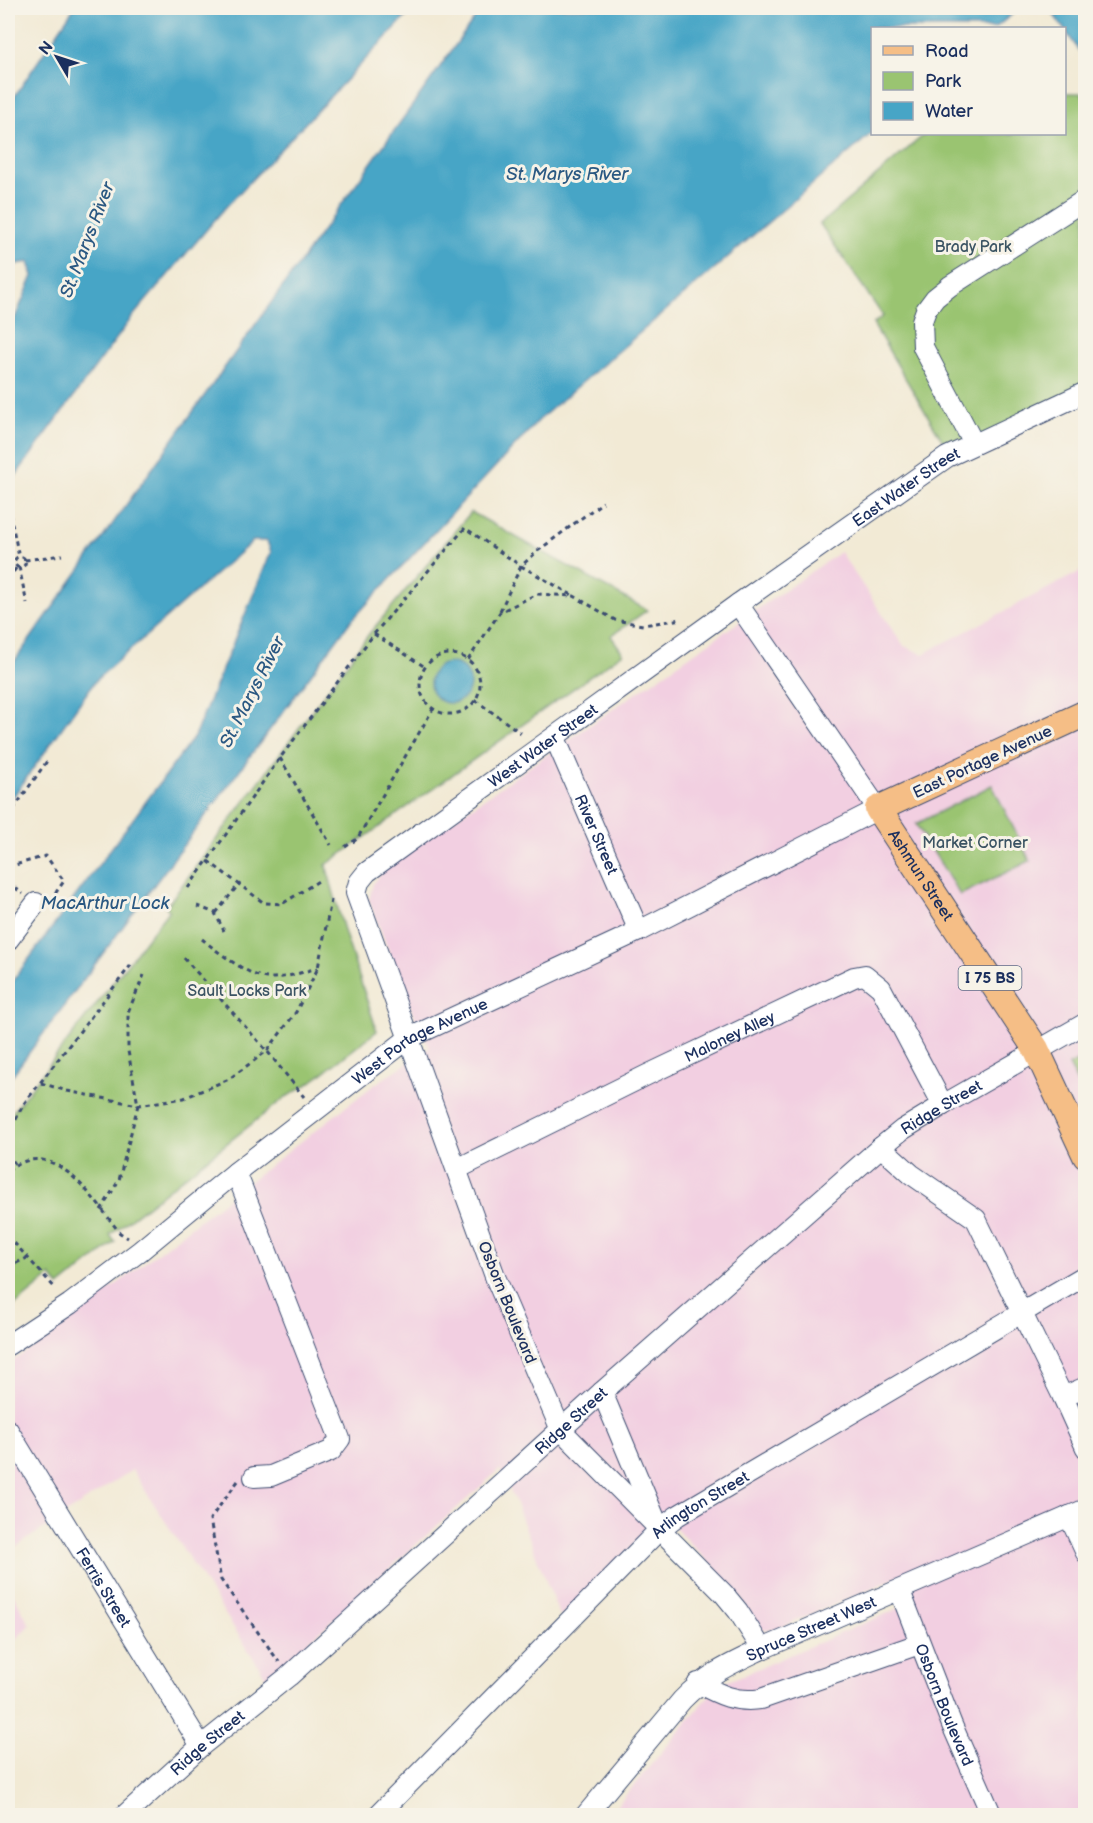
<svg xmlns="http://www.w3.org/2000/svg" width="1093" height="1823" viewBox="0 0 1093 1823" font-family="'Balsamiq Sans',sans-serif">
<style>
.built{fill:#f2cfe1}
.green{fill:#9ac471;stroke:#5a7a68;stroke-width:1.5}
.water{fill:#47a5c6;stroke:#316a92;stroke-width:1.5}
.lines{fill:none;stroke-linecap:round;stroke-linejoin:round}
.minor-casing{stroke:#3b4b70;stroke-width:22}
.major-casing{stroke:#3b4b70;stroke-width:28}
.path{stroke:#3b4b70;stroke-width:3;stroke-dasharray:4.5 4.5;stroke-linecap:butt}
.minor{stroke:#fff;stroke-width:20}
.major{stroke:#f5be86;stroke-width:26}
.labels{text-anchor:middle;stroke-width:6;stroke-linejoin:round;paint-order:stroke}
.shield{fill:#f7f3e8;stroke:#5d6a87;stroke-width:1.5}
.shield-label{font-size:15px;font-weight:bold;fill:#1b2f5e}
.park-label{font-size:16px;fill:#3b5463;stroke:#f7f3e8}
.street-label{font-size:16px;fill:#1b2f5e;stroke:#f7f3e8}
.water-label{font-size:18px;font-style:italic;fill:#2a5882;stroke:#f7f3e8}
</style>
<rect width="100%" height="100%" fill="#f7f3e8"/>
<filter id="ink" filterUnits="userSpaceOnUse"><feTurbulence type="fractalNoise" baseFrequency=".0167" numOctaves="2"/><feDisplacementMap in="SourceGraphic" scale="12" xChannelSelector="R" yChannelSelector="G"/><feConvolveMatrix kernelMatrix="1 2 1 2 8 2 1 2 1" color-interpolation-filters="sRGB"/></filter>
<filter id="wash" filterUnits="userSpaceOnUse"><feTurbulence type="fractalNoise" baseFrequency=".008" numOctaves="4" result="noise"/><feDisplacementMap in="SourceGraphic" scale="24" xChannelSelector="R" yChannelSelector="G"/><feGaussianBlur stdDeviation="1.35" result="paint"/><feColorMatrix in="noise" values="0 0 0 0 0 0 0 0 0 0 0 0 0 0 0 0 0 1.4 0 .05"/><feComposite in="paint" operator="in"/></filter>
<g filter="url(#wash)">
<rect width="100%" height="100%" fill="#f2ead5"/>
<!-- built -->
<g class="built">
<path d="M840 552 904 646 923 654 1085 569V1815H609L717 1686 914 1602 900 1576 777 1629H762L754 1623 737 1591 663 1516 560 1617 513 1496 500 1469 267 1679 132 1470 8 1552V1364L45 1340 374 1085 430 1048 412 1011 369 900 373 884 388 865Z"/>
<path d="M8 1584 30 1625 8 1647Z"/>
</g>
<!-- green -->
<g class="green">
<path d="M1065 93H1081L1086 100 1085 384 951 455 873 324 883 316 820 224 925 134H1064Z"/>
<path d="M471 512 647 610 611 636 623 653 326 865 345 934 377 1031 310 1083 286 1097 110 1235 115 1242 59 1287 51 1276 8 1311V1118L169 910 166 907 369 634Z"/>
<path d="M992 785 1030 861 960 895 916 824Z"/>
<path d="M1085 1057V1099L1069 1065Z"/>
</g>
<!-- water -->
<g class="water">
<path d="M74 8H414L225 208 133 316 8 486V334L33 276 29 262 16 264 8 273V106Z"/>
<path d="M482 8H1020L995 28H872V133L541 418 350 622 8 1081V987L194 737 271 552 267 541H253L96 680 8 804V670Z"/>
<path d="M1049 8H1085V59Z"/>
<circle cx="450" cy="683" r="20"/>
</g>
</g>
<g filter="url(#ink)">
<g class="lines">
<defs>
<g id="minor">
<path d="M974 444 923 347 922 321 926 310 935 298 950 286 1086 199"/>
<path id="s1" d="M555 738 639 931"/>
<path d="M8 940 36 903"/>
<path d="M881 1147 911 1174 976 1219 1063 1397 1086 1448"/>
<path id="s2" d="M457 1169 647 1075 854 977 865 975 881 988 943 1105"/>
<path d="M236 1172 340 1439 331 1451 271 1476 254 1477"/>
<path id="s3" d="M8 1345 70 1304 140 1251 236 1172 409 1038 639 931 878 809 738 604"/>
<path d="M602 1392 656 1521"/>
<path d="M1063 1397 1086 1387"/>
<path id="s4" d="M8 1430 201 1746"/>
<path d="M1069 1516 1086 1553"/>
<path id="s5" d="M900 1591 952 1725 992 1816"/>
<path id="s6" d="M762 1649 738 1611 724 1594 561 1430 496 1279 356 893 359 882 367 872 738 604 947 457 1086 392"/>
<path d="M698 1683C720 1695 736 1703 761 1699L919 1644"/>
<path id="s7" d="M124 1816 201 1746 289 1676 602 1392 881 1147 902 1130 943 1105 1086 1023"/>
<path id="s8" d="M377 1816 660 1529 677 1516 1086 1275"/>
<path id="s9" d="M585 1816 682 1700C707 1674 731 1664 762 1649L1086 1509"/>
</g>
<g id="major">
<path id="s10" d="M1086 713 878 809 1036 1049 1086 1156"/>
</g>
</defs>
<!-- minor casing -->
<use href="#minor" class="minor-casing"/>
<!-- major casing -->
<use href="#major" class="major-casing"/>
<!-- path -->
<g class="path">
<path d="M10 514 19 557"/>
<path d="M8 554 15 559"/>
<circle cx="20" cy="562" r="5.5"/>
<path d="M25 560 62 555"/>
<path d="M19 567 27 604"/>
<path d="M8 579 17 567"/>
<path d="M500 611 521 566 539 550 603 502"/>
<path d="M374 634 425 667"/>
<circle cx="450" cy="684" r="30"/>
<path d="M468 660 500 612 537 594 574 596 615 620 643 625 682 619"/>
<path d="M475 700 521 733"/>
<path d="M280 758 331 845"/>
<path d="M8 817 47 761"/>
<path d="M345 847 357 839 433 709"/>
<path d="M208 861 264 903 282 904 320 880"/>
<path d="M8 867 46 856 64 881 52 898"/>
<path d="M8 882 23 894"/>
<path d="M188 888 280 758 374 634 465 528 521 566 574 596"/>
<path d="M197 906 215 913 224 931"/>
<path d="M216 913 239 884"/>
<path d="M202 939C215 950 250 977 267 978 284 979 302 972 318 968"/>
<path d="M184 958 267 1051 304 1097"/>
<path d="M41 1083 67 1091 138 1105 184 1098 229 1079 267 1051 296 1012 318 968 331 900"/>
<path d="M8 1136 23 1105 131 965"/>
<path d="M8 1153 15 1164"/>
<path d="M8 1171C54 1132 95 1202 120 1233L128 1238"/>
<path d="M101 1210 119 1180 138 1105 128 1051V1012L144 975"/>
<path d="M8 1236 56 1289"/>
<path d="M8 1267 27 1258"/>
<path d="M238 1481 210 1519 221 1580 279 1662"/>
</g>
<!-- minor -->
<use href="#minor" class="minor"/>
<!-- major -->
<use href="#major" class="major"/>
</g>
</g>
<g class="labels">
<!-- shield labels -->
<rect class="shield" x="958.5" y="966" width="63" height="24" rx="4.5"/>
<g class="shield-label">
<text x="990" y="983">I 75 BS</text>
</g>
<!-- park labels -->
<g class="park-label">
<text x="973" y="252">Brady Park</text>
<text x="975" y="848">Market Corner</text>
<text x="247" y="996">Sault Locks Park</text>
</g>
<!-- street labels -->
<g class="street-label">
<text dy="6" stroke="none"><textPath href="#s6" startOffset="1560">East Water Street</textPath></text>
<text dy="6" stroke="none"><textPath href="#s6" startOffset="1114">West Water Street</textPath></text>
<text transform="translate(982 761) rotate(-25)" y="6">East Portage Avenue</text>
<text dy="6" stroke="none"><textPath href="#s1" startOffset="105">River Street</textPath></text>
<text dy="6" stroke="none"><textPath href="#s10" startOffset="308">Ashmun Street</textPath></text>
<text dy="6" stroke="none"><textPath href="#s2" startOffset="303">Maloney Alley</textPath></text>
<text dy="6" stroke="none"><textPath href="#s3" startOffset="513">West Portage Avenue</textPath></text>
<text dy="6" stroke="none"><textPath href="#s7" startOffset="1083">Ridge Street</textPath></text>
<text transform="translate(508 1302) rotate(68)" y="6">Osborn Boulevard</text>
<text dy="6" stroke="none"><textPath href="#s7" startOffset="597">Ridge Street</textPath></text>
<text dy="6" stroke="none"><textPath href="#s8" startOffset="450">Arlington Street</textPath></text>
<text dy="6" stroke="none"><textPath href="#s4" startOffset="184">Ferris Street</textPath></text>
<text dy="6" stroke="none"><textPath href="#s9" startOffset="300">Spruce Street West</textPath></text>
<text dy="6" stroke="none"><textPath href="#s5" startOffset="122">Osborn Boulevard</textPath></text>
<text dy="6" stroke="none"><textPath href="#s7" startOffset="111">Ridge Street</textPath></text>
</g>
<!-- water labels -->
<g class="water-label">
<text x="567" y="180">St. Marys River</text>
<text transform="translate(87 240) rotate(-69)" y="6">St. Marys River</text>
<text transform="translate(252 692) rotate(-63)" y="6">St. Marys River</text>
<text x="105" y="909">MacArthur Lock</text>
</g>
</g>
<!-- margin -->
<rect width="1093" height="1823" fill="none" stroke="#f7f3e8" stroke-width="30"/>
<!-- legend -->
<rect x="871" y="27" width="195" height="108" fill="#f7f3e8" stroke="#9fa5b1" stroke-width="1.5"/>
<rect x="883" y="46" width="30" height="9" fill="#f5be86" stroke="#9fa5b1" stroke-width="1.5"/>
<text x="925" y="57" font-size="18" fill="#1b2f5e">Road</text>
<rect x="883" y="72" width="30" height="18" fill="#9ac471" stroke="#9fa5b1" stroke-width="1.5"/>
<text x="925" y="87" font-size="18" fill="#1b2f5e">Park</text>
<rect x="883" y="102" width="30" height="18" fill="#47a5c6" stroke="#9fa5b1" stroke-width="1.5"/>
<text x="925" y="117" font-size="18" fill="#1b2f5e">Water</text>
<!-- north arrow -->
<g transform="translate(57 57) rotate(309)" stroke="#f7f3e8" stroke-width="4.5" paint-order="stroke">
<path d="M0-4.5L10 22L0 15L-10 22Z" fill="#1b2f5e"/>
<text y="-9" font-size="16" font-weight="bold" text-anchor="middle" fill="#1b2f5e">N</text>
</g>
</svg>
